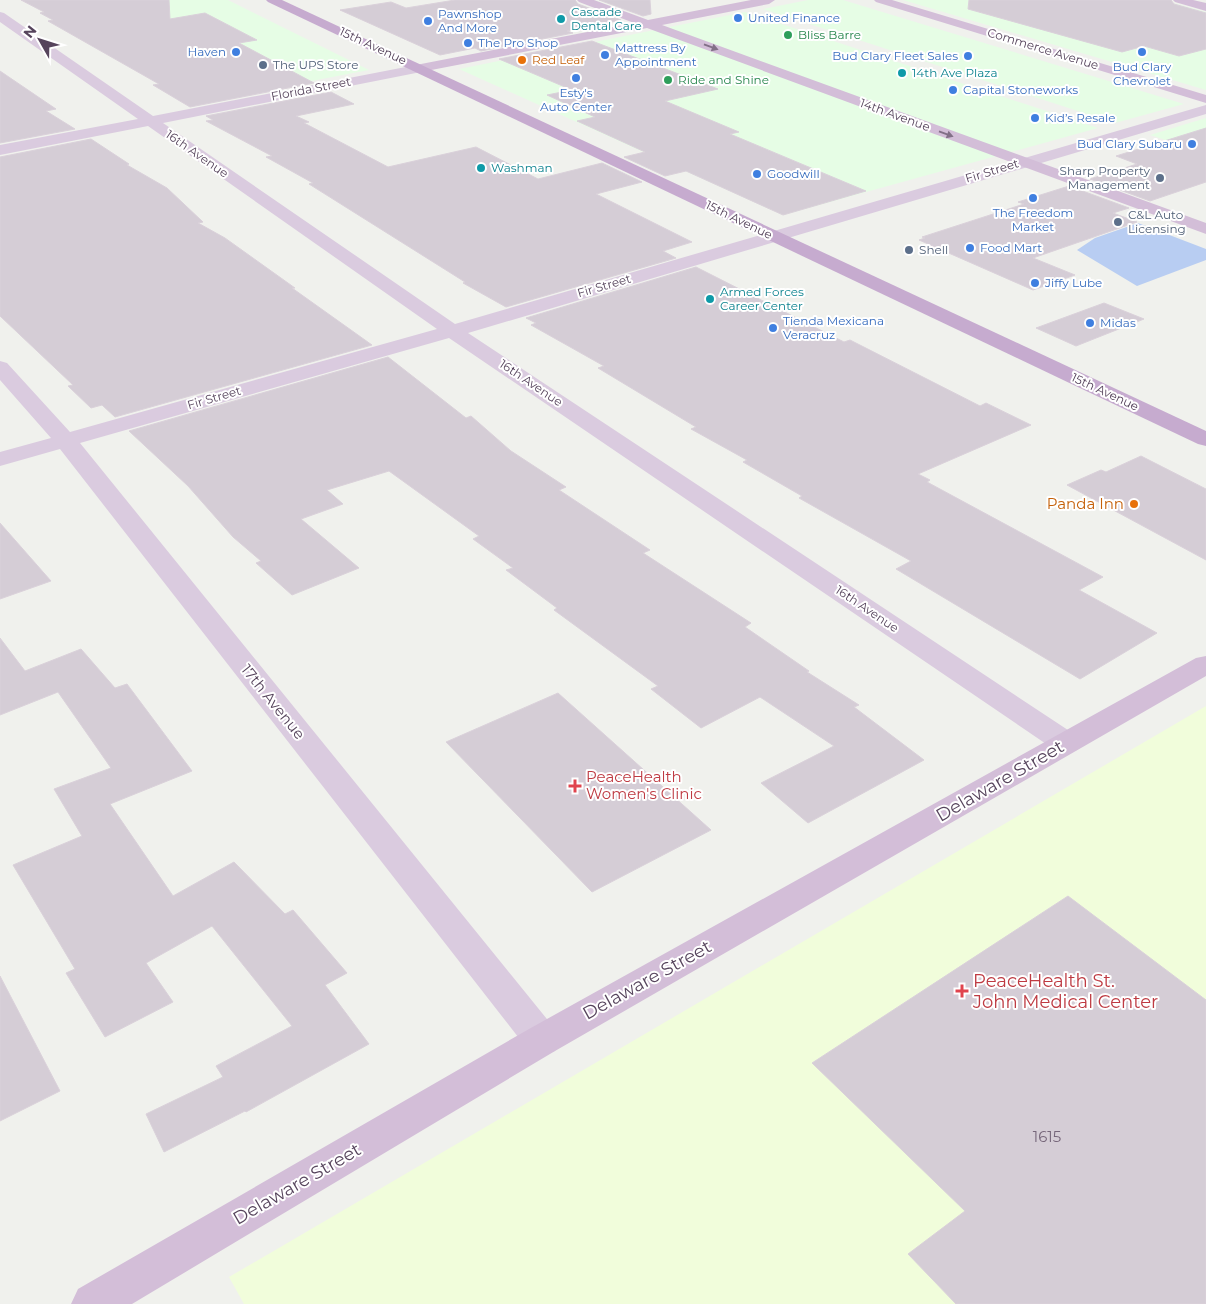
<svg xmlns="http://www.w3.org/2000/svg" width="1206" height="1304" viewBox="0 0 1206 1304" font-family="Montserrat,sans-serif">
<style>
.commercial{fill:#e6fde5}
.medical{fill:#f1fddb}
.green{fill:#b8cdf2}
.building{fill:#d5cdd6;stroke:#dad1da}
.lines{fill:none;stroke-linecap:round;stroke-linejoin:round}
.street{fill:#dacbdf;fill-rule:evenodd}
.secondary{fill:#d3bed8;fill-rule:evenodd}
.primary{fill:#c6abcf;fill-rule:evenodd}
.oneway{fill:#826f87}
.shop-dot{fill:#3f7fe0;stroke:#fff;stroke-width:2}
.culture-dot{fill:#0f9aa8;stroke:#fff;stroke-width:2}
.leisure-dot{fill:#2e9e5b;stroke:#fff;stroke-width:2}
.food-dot{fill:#e8710a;stroke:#fff;stroke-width:2}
.service-dot{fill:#5c6f8a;stroke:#fff;stroke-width:2}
.health-dot{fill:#e0444e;stroke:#fff;stroke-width:2}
.labels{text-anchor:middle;stroke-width:4;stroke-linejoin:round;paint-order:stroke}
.far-culture-label{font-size:12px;fill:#0d838f;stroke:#fff;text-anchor:start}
.far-shop-label{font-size:12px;fill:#366cbe;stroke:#fff;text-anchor:start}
.far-leisure-label{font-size:12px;fill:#27864d;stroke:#fff;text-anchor:start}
.far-street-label{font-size:12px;fill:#56445c;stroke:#fff}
.far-food-label{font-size:12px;fill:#c56008;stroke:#fff;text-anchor:start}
.far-service-label{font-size:12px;fill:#4e5e75;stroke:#fff;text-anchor:start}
.food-label{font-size:15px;fill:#c56008;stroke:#fff;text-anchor:end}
.street-label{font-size:15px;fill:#56445c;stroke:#fff}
.health-label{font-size:15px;fill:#be3a42;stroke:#fff;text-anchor:start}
.near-number-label{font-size:15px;fill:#76667a}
.near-street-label{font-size:18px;fill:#56445c;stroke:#fff}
.near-health-label{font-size:18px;fill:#be3a42;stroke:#fff;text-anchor:start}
</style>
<rect width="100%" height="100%" fill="#f0f1ed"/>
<!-- commercial -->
<g class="commercial">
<path d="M120 0H228L369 70 280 87Z"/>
<path d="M808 0H843L1184 104 1115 123 763 9Z"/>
<path d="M903 0H1161L1206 12V90Z"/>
<path d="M745 12 1098 128 783 215 459 69Z"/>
<path d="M1206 118V153L1150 135Z"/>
</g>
<!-- medical -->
<path class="medical" d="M1206 706V1304H244L229 1277Z"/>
<!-- green -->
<path class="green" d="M1138 223 1206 249V260L1137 286 1077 250 1095 238Z"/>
<!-- building -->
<g class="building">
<path d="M21 0H169L170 19 205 13 257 40 239 43 314 83 190 107 153 85 159 84 48 21 53 20 40 13 44 12Z"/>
<path d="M455 0H575L578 4 621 20 567 31 573 33 481 51 475 48 440 55 340 10 391 2 406 8Z"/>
<path d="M599 0H650L651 14 643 16Z"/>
<path d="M969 0H1171L1174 4 1206 13V49L1179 56 1144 46 1122 52 968 9Z"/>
<path d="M592 41 718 89 665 101 739 132 730 134 866 191 783 215 686 171 665 176 624 157 645 152 577 121 595 117 547 95 572 90 499 59Z"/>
<path d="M0 71 56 109 46 111 75 129 0 143Z"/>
<path d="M331 92 354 104 296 116 309 122 304 123 388 167 476 147 538 179 602 163 642 182 596 194 692 242 663 251 676 258 506 307 463 283 465 282 309 184 313 183 266 157 272 156 206 121 213 120 206 116Z"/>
<path d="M1206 128V182L1150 201 1090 179 1137 164 1116 156Z"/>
<path d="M91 139 129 164 127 165 167 188 203 222 198 223 225 238 295 288H292L372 345 115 417 102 405 91 408 68 386 73 385 0 316V157Z"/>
<path d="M1069 186 1129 208 1113 213 1137 222 1033 258 1075 275 1033 290 919 240 925 238 922 237 1024 204 1018 202Z"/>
<path d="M696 267 844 342 850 340 980 406 986 403 1031 425 918 474 930 480 927 482 1103 577 1079 590 1157 633 1080 679 896 569 911 561 799 498 802 496 743 462 747 460 691 429 696 427 598 368 604 366 531 325 536 323 526 318Z"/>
<path d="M1104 303 1144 319 1076 346 1036 328Z"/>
<path d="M388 357 466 418 471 416 511 451 566 487 559 490 650 550 643 553 751 623 745 627 809 671 807 672 859 705 854 707 924 760 808 823 761 783 834 746 760 697 701 728 651 689 658 686 554 610 557 608 506 570 513 568 473 539 479 536 389 471 327 490 343 504 301 519 359 568 292 595 256 563 261 561 233 537 188 486 129 431Z"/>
<path d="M1141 456 1206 489V560L1067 485 1101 470 1106 472Z"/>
<path d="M0 523 51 581 0 599Z"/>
<path d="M0 638 25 671 81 649 115 688 127 684 192 771 110 804 173 896 234 862 285 914 293 910 347 973 325 985 369 1044 246 1112 245 1111 164 1152 146 1114 223 1077 216 1066 292 1026 212 926 146 963 173 1002 105 1037 66 973 75 969 13 865 82 836 54 789 111 768 58 692 0 715Z"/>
<path d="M558 693 711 830 592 892 446 742Z"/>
<path d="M1068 896 1206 1000V1304H956L908 1254 965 1211 812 1063Z"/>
<path d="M0 976 60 1091 0 1121Z"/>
</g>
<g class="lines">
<!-- street -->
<path class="street" d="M0 12 4 13 153 116 421 64 426 65 428 68 426 71 421 72 163 123 455 324 1206 105V114L468 333 1077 736 1081 743 1077 750 1066 753 1055 750 449 338 80 443 555 1029 560 1040 555 1051 542 1055 529 1051 60 449 0 466V452L51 438 0 380V361L7 363 70 432 437 329 148 126 0 155V145L138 119 0 22Z"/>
<!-- secondary -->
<g class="secondary">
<path d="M577 0H594L648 20 751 0H775L769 4 662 25 1206 223V234L647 28 421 72 414 68 421 64 634 23 579 2Z"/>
<path d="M874 0H892L1206 95V103L876 2Z"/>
<path d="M1173 0H1193L1206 3V11L1175 2Z"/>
<path d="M1206 656V676L555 1051 132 1304H71L78 1289 529 1029 1196 658Z"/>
</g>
<!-- primary -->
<path class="primary" d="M266 0H282L1206 431V446L1198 444 1082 389 268 2Z"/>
</g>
<!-- one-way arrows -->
<defs><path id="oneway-solid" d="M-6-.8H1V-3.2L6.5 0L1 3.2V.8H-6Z" transform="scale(1.25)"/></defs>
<g class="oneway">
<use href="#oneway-solid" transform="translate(711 47) rotate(20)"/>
<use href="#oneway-solid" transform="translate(946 134) rotate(20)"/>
</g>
<!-- markers -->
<g class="shop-dot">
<circle cx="738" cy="18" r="5"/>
<circle cx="428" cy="21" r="5"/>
<circle cx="468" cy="43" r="5"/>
<circle cx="236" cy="52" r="5"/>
<circle cx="1142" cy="52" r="5"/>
<circle cx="605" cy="55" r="5"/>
<circle cx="968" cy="56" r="5"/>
<circle cx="576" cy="78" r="5"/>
<circle cx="953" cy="90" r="5"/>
<circle cx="1035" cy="118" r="5"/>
<circle cx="1192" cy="144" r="5"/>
<circle cx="757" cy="174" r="5"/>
<circle cx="1033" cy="198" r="5"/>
<circle cx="970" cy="248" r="5"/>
<circle cx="1035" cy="283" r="5"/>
<circle cx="1090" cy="323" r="5"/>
<circle cx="773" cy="328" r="5"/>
</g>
<g class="culture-dot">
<circle cx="561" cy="19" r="5"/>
<circle cx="902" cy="73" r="5"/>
<circle cx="481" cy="168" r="5"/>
<circle cx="710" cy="299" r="5"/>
</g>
<g class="leisure-dot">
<circle cx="788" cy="35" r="5"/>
<circle cx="668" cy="80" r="5"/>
</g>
<g class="food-dot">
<circle cx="522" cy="60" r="5"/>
<circle cx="1134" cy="504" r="5"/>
</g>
<g class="service-dot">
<circle cx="263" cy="65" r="5"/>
<circle cx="1160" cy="178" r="5"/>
<circle cx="1118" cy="222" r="5"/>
<circle cx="909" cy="250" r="5"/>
</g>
<g class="health-dot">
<path d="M572.5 778.5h5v5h5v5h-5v5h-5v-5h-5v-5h5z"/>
<path d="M959.5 983.5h5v5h5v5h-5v5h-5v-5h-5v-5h5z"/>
</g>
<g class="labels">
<!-- far-culture labels -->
<g class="far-culture-label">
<text x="571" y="16">Cascade<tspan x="571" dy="14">Dental Care</tspan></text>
<text x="912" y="77">14th Ave Plaza</text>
<text x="491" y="172">Washman</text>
<text x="720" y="296">Armed Forces<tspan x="720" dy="14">Career Center</tspan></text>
</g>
<!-- far-shop labels -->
<g class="far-shop-label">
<text x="438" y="18">Pawnshop<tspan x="438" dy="14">And More</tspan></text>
<text x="748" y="22">United Finance</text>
<text x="478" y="47">The Pro Shop</text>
<text x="615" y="52">Mattress By<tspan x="615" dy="14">Appointment</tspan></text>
<text x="226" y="56" text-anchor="end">Haven</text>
<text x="958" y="60" text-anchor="end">Bud Clary Fleet Sales</text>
<text x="1142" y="71" text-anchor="middle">Bud Clary<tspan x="1142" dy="14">Chevrolet</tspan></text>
<text x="963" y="94">Capital Stoneworks</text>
<text x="576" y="97" text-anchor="middle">Esty's<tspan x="576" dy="14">Auto Center</tspan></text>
<text x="1045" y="122">Kid’s Resale</text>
<text x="1182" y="148" text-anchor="end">Bud Clary Subaru</text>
<text x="767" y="178">Goodwill</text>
<text x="1033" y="217" text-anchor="middle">The Freedom<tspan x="1033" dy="14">Market</tspan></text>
<text x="980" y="252">Food Mart</text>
<text x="1045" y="287">Jiffy Lube</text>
<text x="783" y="325">Tienda Mexicana<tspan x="783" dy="14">Veracruz</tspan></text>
<text x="1100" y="327">Midas</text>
</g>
<!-- far-leisure labels -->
<g class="far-leisure-label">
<text x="798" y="39">Bliss Barre</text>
<text x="678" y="84">Ride and Shine</text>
</g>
<!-- far-street labels -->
<g class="far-street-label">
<text transform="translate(373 46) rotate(25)" y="4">15th Avenue</text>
<text transform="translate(1043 49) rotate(17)" y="4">Commerce Avenue</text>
<text transform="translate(311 89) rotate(-11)" y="4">Florida Street</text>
<text transform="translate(895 115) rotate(20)" y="4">14th Avenue</text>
<text transform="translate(197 154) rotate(35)" y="4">16th Avenue</text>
<text transform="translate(992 171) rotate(-17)" y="4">Fir Street</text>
<text transform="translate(739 220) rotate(26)" y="4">15th Avenue</text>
<text transform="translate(604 286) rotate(-16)" y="4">Fir Street</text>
<text transform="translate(531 383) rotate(34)" y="4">16th Avenue</text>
<text transform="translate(1105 392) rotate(25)" y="4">15th Avenue</text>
<text transform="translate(214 398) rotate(-16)" y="4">Fir Street</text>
<text transform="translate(867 609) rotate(34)" y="4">16th Avenue</text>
</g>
<!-- far-food labels -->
<g class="far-food-label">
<text x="532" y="64">Red Leaf</text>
</g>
<!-- far-service labels -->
<g class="far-service-label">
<text x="273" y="69">The UPS Store</text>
<text x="1150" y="175" text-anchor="end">Sharp Property<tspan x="1150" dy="14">Management</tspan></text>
<text x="1128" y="219">C&amp;L Auto<tspan x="1128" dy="14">Licensing</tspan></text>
<text x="919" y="254">Shell</text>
</g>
<!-- food labels -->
<g class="food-label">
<text x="1124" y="509">Panda Inn</text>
</g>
<!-- street labels -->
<g class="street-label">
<text transform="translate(273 702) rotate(51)" y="5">17th Avenue</text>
</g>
<!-- health labels -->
<g class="health-label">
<text x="586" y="782">PeaceHealth<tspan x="586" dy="17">Women's Clinic</tspan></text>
</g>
<!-- near-number labels -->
<g class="near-number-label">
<text x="1047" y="1142">1615</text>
</g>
<!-- near-street labels -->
<g class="near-street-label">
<text transform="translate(1000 781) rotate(-30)" y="6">Delaware Street</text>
<text transform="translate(647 980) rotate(-29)" y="6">Delaware Street</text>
<text transform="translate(297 1184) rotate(-30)" y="6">Delaware Street</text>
</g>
<!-- near-health labels -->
<g class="near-health-label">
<text x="973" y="987">PeaceHealth St.<tspan x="973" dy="21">John Medical Center</tspan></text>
</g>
</g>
<!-- north arrow -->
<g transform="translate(40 40) rotate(309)" stroke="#ffffff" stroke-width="4" paint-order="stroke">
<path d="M0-4L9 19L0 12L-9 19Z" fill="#56445c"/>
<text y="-8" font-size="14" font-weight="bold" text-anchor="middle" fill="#56445c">N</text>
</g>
</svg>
